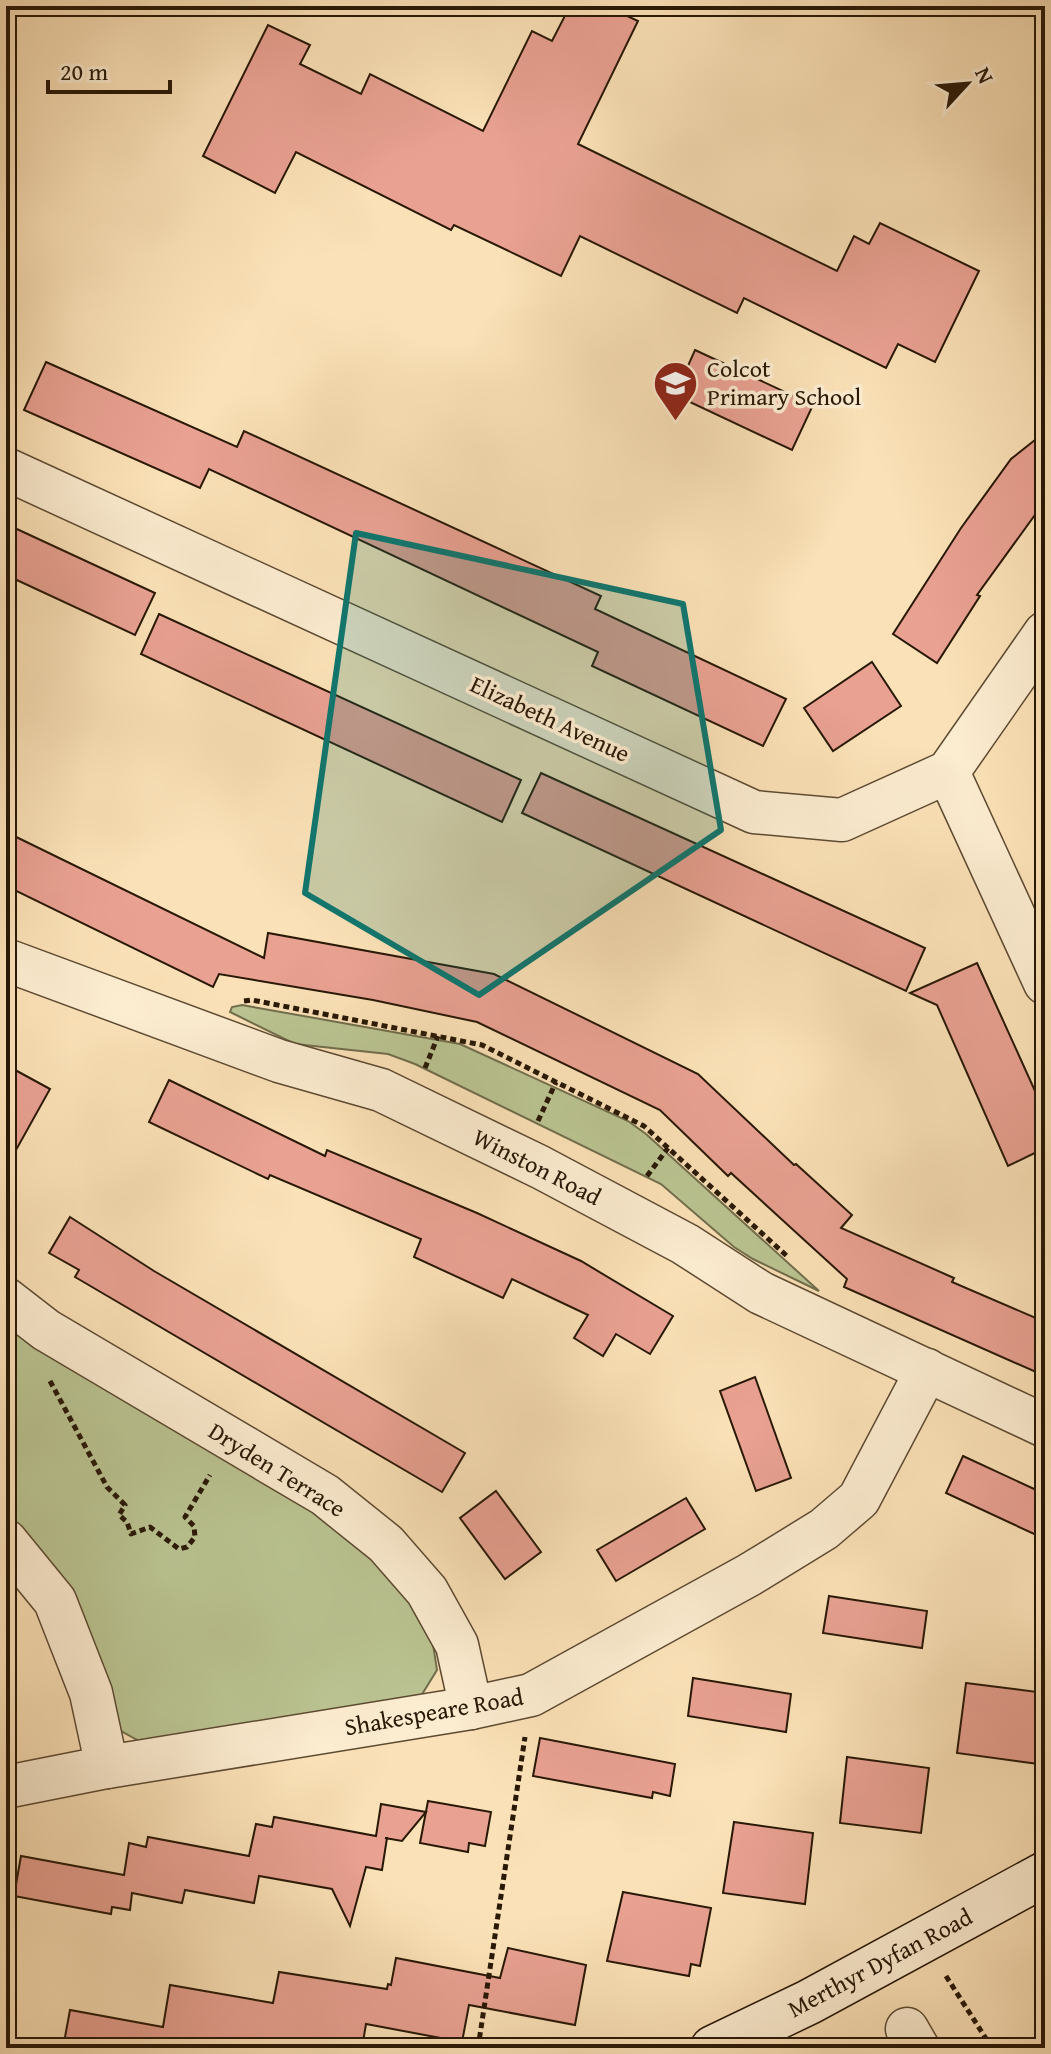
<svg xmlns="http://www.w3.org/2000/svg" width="1051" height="2054" viewBox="0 0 1051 2054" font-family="'Gentium Book Plus',serif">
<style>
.green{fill:#bac492;stroke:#716e4c;stroke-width:2}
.building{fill:#e9a192;stroke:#281806;stroke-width:2}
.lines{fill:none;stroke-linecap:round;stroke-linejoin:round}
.street-casing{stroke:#5d4a32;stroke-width:45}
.secondary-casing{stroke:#281806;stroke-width:47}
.path{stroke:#281806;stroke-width:5;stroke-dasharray:6 4;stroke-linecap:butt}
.street{stroke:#fcecd0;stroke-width:42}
.secondary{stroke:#fcecd0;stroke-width:44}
.marked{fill:#0f766e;fill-opacity:0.2;stroke:#0f766e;stroke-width:6;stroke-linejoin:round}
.labels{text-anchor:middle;stroke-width:7;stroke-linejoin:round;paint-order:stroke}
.poi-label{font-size:24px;fill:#281806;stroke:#fcecd0;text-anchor:start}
.street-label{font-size:24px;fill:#281806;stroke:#fcecd0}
</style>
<rect width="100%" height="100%" fill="#fbe1b7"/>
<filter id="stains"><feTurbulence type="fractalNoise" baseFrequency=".0025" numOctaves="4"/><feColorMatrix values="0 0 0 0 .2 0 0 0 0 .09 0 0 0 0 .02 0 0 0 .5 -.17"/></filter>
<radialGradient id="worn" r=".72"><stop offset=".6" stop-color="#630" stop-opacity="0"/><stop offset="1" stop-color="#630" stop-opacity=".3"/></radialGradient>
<!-- green -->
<g class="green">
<path d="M242 1005 460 1044 628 1121 646 1134 819 1291 753 1259 734 1247 661 1184 415 1064 388 1054 295 1044 230 1012 232 1007Z"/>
<path d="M6 1304 375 1551 430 1625 437 1670 416 1704 148 1746 114 1727 55 1572 6 1513Z"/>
</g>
<!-- building -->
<g class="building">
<path d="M570 6H606L638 21 578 144 837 271 854 236 869 244 880 223 979 271 935 362 898 344 886 368 744 298 737 313 580 236 561 276 454 225 451 230 296 152 275 193 203 156 268 25 310 45 300 64 361 94 370 74 483 131 532 31 552 41Z"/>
<path d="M695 350 813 405 792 450 675 395Z"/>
<path d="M46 362 237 447 244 431 601 596 595 609 786 699 763 746 592 666 598 652 209 469 200 488 24 410Z"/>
<path d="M1045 432V501L977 595 980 596 937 663 893 634 961 528 1011 459Z"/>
<path d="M6 524 155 593 135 635 6 575Z"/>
<path d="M159 614 521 780 502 822 141 654Z"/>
<path d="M872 662 901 706 833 751 804 708Z"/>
<path d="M541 773 925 948 906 991 522 813Z"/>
<path d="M6 832 264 958 268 933 494 974 698 1074 794 1165 796 1164 852 1215 841 1228 954 1278 952 1282 1045 1322V1376L844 1287 847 1279 731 1173 728 1176 660 1110 477 1022 373 1000 219 974 213 987 6 886Z"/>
<path d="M977 963 1045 1113V1148L1008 1166 937 1005 910 993Z"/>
<path d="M6 1065 50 1089 6 1168Z"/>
<path d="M169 1080 325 1156 327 1150 477 1213 581 1261 673 1316 650 1354 616 1334 603 1356 574 1338 588 1315 512 1279 503 1298 414 1257 421 1239 270 1175 268 1179 149 1122Z"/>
<path d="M70 1217 154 1271 465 1453 442 1492 75 1277 79 1270 49 1253Z"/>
<path d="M755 1377 791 1478 756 1491 720 1391Z"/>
<path d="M963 1456 1045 1494V1539L946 1493Z"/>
<path d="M496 1491 541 1552 505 1579 460 1518Z"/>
<path d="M686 1498 705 1529 616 1581 597 1550Z"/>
<path d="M829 1596 927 1611 922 1648 823 1633Z"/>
<path d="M693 1678 791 1694 786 1732 688 1716Z"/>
<path d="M966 1683 1045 1693 1039 1764 957 1753Z"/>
<path d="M540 1738 675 1764 670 1796 653 1792 652 1798 533 1776Z"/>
<path d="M847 1757 929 1768 921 1833 840 1823Z"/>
<path d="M428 1801 491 1812 485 1846 469 1843 468 1852 420 1843Z"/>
<path d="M381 1804 426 1812 402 1841 385 1838H387L382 1870 366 1867 350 1926 332 1889 259 1876 254 1903 185 1890 182 1903 132 1893 130 1910 112 1907 111 1914 14 1896 21 1856 124 1875 129 1843 146 1847 148 1837 249 1856 256 1824 272 1827 274 1817 376 1836Z"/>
<path d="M734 1822 813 1833 805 1904 723 1893Z"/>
<path d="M623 1892 711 1908 700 1966 691 1964 689 1976 607 1961Z"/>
<path d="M508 1948 586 1965 575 2025 469 2005 462 2042 366 2024 362 2048H63L70 2010 163 2027 170 1985 273 2003 279 1972 387 1989 388 1984 391 1985 396 1958 500 1978Z"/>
</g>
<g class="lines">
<defs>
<g id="street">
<path d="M6 469 754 812 842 820 948 772 1045 633"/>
<path d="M948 772 1045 983"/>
<path d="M6 960 279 1061 381 1090 540 1167 685 1244 761 1293 1045 1426"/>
<path d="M6 1299 46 1330 325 1495 386 1544 427 1591 457 1645 471 1708"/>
<path d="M6 1541 55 1601 91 1693 107 1767"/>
<path d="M6 1787 107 1767 471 1708 531 1695 749 1575 824 1529 859 1499 927 1370"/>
<path d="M907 2029 918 2048"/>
</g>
<path id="secondary" d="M713 2048 809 2002 1045 1874"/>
</defs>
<!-- street casing -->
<use href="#street" class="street-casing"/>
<!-- secondary casing -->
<use href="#secondary" class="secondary-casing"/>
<!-- path -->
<g class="path">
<path d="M244 1001 252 1000 482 1045 644 1126 788 1257"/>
<path d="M425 1068 438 1036"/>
<path d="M538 1121 556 1082"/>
<path d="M647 1176 668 1148"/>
<path d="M50 1381 107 1487 125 1505 119 1515 127 1522 131 1534 150 1527 179 1549 187 1547 195 1537 194 1526 185 1517 210 1475"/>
<path d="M946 1976 992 2048"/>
<path d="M478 2048 525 1737"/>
</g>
<!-- street -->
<use href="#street" class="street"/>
<!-- secondary -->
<use href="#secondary" class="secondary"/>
</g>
<!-- marked area -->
<path class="marked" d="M356 533 683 604 721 830 479 995 305 893Z"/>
<!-- icons -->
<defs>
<symbol id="school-pin" viewBox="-11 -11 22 30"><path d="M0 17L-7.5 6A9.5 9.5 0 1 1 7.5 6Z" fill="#8f2418" stroke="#fcecd0"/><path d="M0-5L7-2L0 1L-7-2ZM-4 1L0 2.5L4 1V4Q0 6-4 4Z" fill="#fff"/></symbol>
</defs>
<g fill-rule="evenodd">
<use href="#school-pin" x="650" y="358" width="51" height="69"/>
</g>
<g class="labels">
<!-- poi labels -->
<g class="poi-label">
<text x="707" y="377">Colcot<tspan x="707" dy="28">Primary School</tspan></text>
</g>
<!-- street labels -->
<g class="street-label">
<text transform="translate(550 719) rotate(25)" y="8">Elizabeth Avenue</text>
<text transform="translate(537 1167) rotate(27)" y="8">Winston Road</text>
<text transform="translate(277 1470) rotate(32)" y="8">Dryden Terrace</text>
<text transform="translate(434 1712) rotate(-10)" y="8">Shakespeare Road</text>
<text transform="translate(880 1963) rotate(-28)" y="8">Merthyr Dyfan Road</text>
</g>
</g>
<!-- margin -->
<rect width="1051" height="2054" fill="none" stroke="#fbe1b7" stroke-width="32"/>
<rect x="8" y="8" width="1035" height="2038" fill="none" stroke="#281806" stroke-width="4"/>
<rect x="16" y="16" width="1019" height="2022" fill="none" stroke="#281806" stroke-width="2"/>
<!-- north arrow -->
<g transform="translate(967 84) rotate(64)" stroke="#fcecd0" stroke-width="6" paint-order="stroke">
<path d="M0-6L14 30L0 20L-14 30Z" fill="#281806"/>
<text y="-12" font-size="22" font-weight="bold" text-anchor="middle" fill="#281806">N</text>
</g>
<!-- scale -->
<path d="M48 80v12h122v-12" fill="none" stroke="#281806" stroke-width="4"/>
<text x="60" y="80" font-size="24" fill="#281806" stroke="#fcecd0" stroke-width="6" paint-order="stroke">20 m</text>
<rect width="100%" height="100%" filter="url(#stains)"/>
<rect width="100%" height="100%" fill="url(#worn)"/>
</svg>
